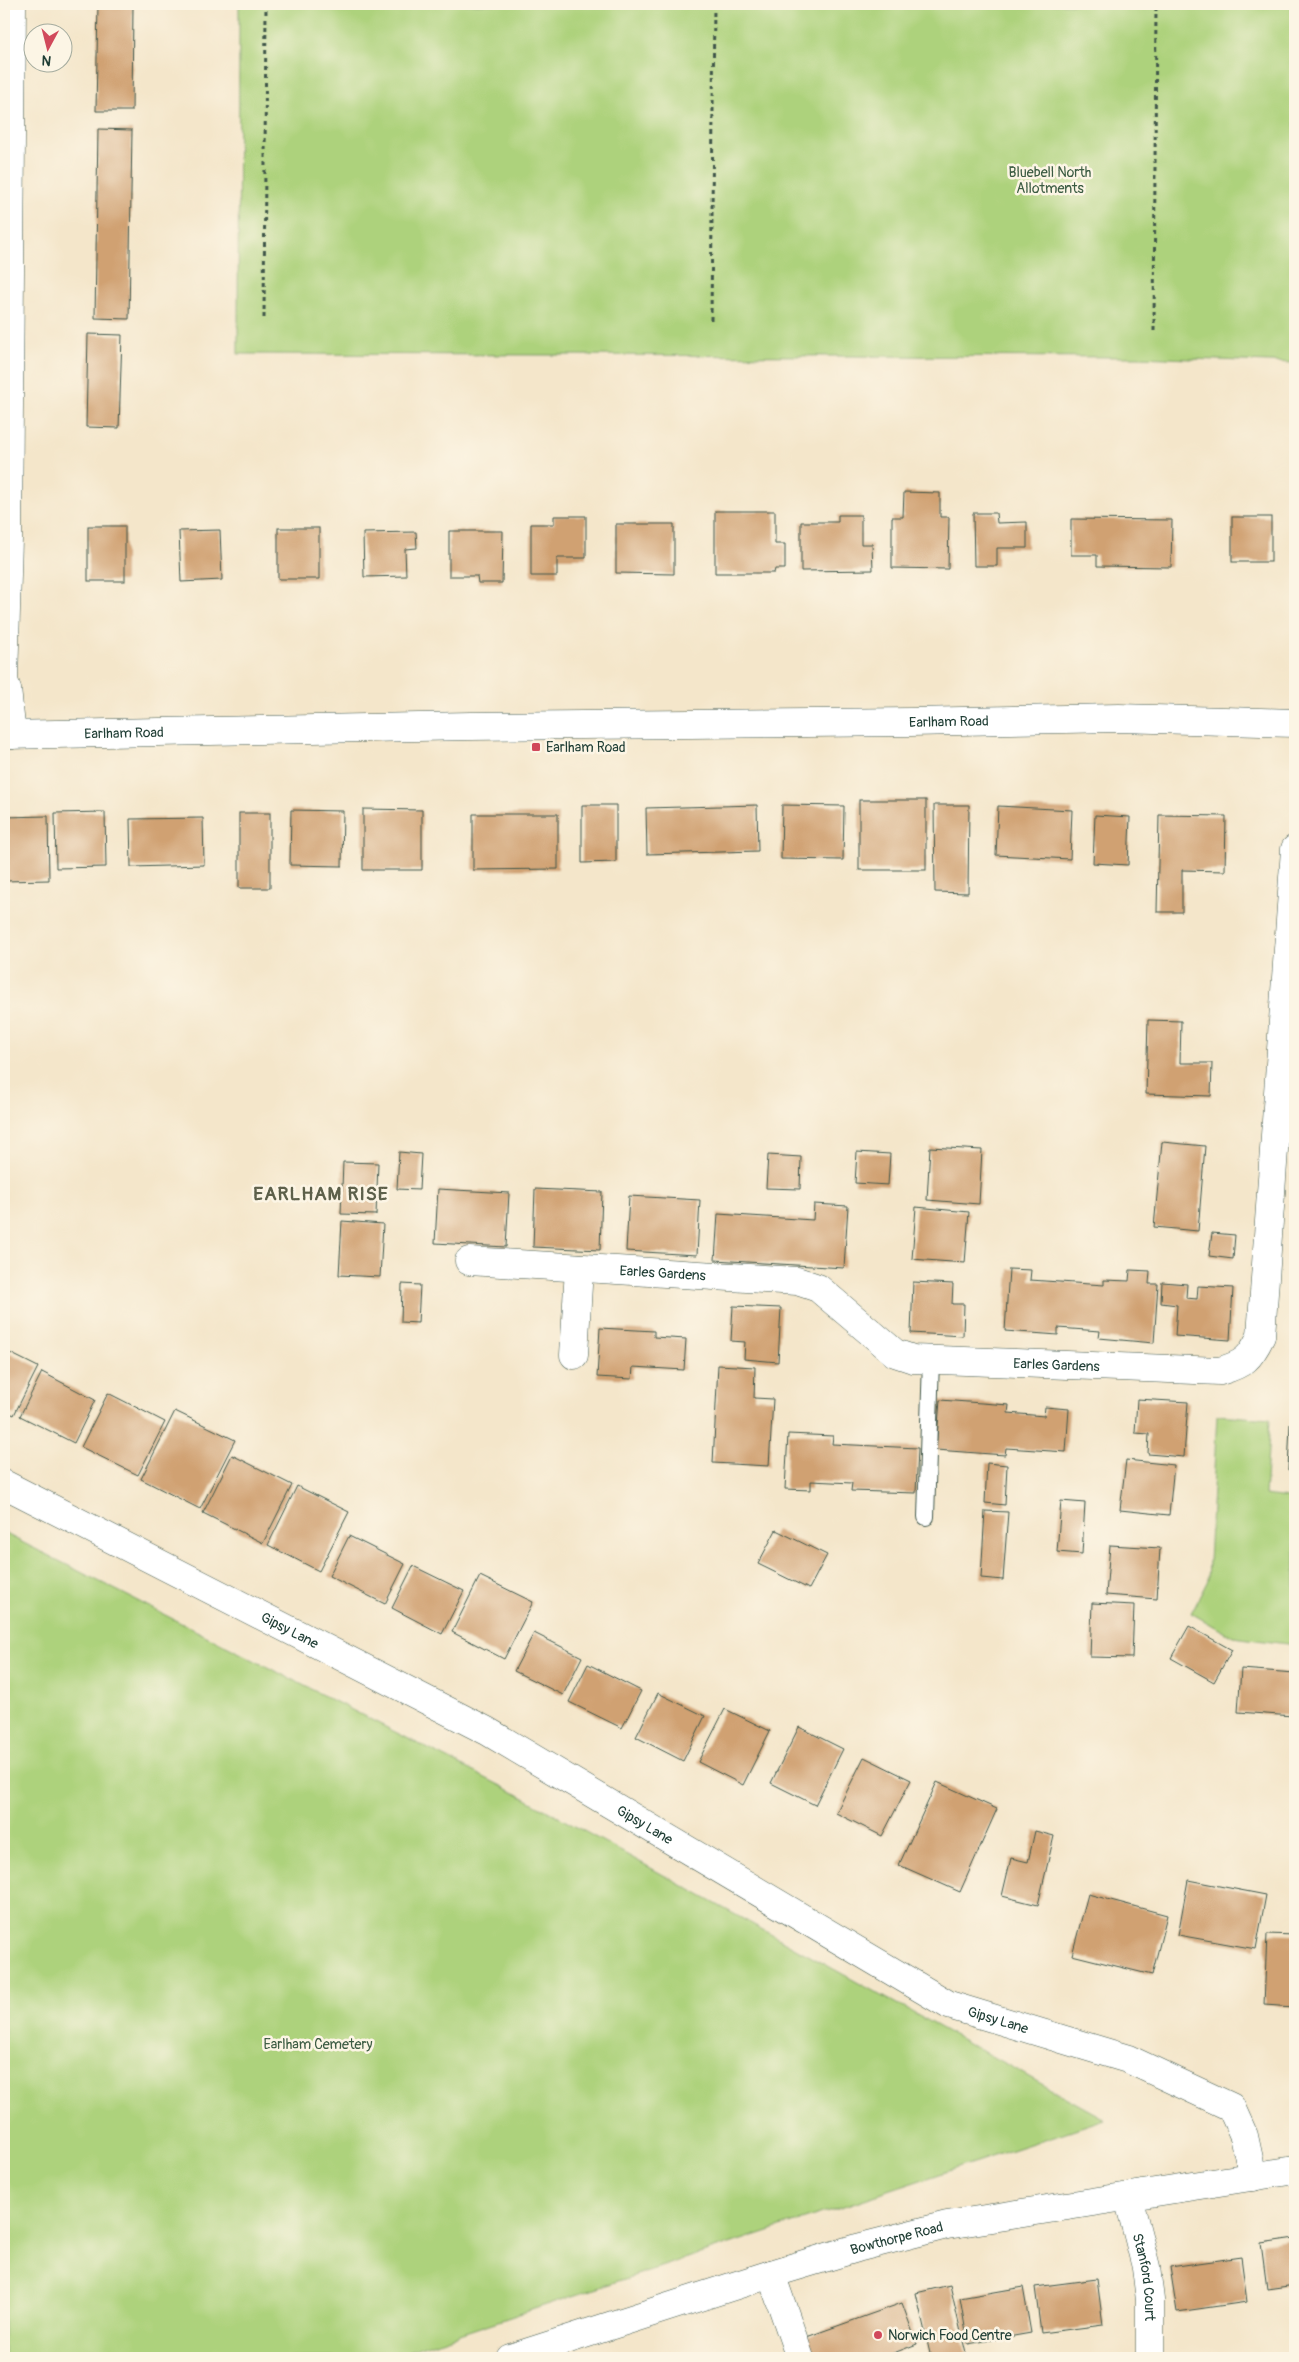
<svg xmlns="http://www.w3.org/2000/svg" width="1299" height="2362" viewBox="0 0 1299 2362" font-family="Pangolin,sans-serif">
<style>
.green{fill:#add27b;stroke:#668858}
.building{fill:#d0a172}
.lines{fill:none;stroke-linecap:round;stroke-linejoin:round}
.service-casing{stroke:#3f564a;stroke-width:18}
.minor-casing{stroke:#3f564a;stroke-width:29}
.tertiary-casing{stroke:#3f564a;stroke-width:29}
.secondary-casing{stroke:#3f564a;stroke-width:29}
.path{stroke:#3f564a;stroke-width:3;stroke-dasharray:4 4;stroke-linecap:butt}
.service{stroke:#fff;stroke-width:16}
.minor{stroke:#fff;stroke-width:28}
.tertiary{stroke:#fff;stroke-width:28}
.secondary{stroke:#fff;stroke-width:28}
.poi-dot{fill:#d1495b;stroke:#fcf5e5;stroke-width:2}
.labels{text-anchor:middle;stroke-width:5;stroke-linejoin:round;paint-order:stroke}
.park-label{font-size:14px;fill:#3b5b42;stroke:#fcf5e5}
.street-label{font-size:14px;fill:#1f3d34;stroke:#fcf5e5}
.poi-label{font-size:14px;fill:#1f3d34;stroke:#fcf5e5;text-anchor:start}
.district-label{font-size:19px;font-weight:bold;letter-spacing:1px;fill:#5d604a;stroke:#fcf5e5}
</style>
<rect width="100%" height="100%" fill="#fcf5e5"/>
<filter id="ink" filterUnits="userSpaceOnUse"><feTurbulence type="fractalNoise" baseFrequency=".02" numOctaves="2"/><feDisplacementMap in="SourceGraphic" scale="10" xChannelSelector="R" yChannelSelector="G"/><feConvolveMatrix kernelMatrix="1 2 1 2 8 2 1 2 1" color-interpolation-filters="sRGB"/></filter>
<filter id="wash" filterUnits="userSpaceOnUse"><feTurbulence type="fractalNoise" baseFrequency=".0096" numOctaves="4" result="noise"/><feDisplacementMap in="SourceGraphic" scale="20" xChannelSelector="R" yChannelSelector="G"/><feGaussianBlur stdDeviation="1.12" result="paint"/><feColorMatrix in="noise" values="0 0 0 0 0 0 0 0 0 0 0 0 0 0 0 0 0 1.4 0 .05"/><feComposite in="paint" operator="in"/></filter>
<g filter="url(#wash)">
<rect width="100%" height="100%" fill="#f4e6ca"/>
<!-- green -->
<g class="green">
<path d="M239 4H1295V363L1139 357 238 354Z"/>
<path d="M1217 1415 1270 1419 1265 1495 1295 1499V1645L1233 1637 1191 1613 1208 1580Z"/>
<path d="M4 1533 515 1793 1105 2119 387 2358H4Z"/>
</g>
<g id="blocks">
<!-- building -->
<g class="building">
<path d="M98 4H133L132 111H96Z"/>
<path d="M98 129 132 130 129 319 95 318Z"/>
<path d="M88 334 122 335 119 428 86 427Z"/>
<path d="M904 492 940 493V517H949L948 569 892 568V517H903Z"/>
<path d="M715 511H775V544H785V569H775L774 573H715Z"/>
<path d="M973 513H996L997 523 1027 522V548H997V566H974Z"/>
<path d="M838 515H861V544H872L873 570 801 571V522H838Z"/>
<path d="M554 516H586V558H557V576H531V524H554Z"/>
<rect x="1232" y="517" width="39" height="45"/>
<path d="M1071 519 1172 520 1171 567 1097 566V555H1071Z"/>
<path d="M616 524H674V574L616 573Z"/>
<rect x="88" y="526" width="37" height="55"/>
<rect x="278" y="528" width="41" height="51"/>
<path d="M220 530 222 580 181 582 179 531Z"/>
<path d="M449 531H503L502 583H478L477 576H449Z"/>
<path d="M416 532 417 548 405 549 406 576 364 577 363 533Z"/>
<rect x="859" y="800" width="67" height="70"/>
<path d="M582 805H616V862L582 863Z"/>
<path d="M757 805 758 851 647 854 646 808Z"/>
<path d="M782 805 844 806 843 860 781 859Z"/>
<path d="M934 805H969L968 893 935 892Z"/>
<path d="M998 806 1072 810 1070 859 996 855Z"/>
<path d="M363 809 422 810V870H363Z"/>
<path d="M291 810 343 811 342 866 290 865Z"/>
<path d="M105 812 106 867 56 868 55 813Z"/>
<rect x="239" y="813" width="31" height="75"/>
<path d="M473 814H558V869L473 870Z"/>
<path d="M1095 815 1130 817 1128 865 1093 863Z"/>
<path d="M1159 815 1226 816 1225 871 1182 870V912H1157Z"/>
<path d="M48 816 49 880 4 881V817Z"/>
<path d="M203 818 204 865 131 867 130 819Z"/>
<path d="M1148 1020 1181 1021 1180 1063H1212L1211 1096 1146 1094Z"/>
<path d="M1162 1142 1205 1146 1198 1231 1154 1227Z"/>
<path d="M930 1147 982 1150 979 1204 927 1200Z"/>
<path d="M399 1152 421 1154 419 1190 397 1189Z"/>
<path d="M857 1152 890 1154 888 1185 855 1183Z"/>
<path d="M768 1155 801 1157 800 1189 766 1188Z"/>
<path d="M343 1162 378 1163 376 1215 341 1214Z"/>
<path d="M438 1189 509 1193 506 1247 435 1243Z"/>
<path d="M535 1189 602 1192 600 1250 533 1247Z"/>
<path d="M629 1196 700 1200 697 1255 626 1251Z"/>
<path d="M814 1204 848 1206 844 1268 715 1260 718 1214 813 1220Z"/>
<path d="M916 1207 969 1212 965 1263 912 1259Z"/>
<path d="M342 1221 383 1224 380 1277 339 1275Z"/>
<path d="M1212 1233 1235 1235 1233 1259 1209 1256Z"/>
<path d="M1009 1269 1031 1270 1030 1280 1104 1285V1280L1129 1281 1130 1270 1150 1271 1149 1284H1158L1154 1343 1099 1338 1100 1331 1058 1328V1335L1005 1331Z"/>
<path d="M913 1282 953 1284 952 1304H964L963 1336 911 1333Z"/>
<path d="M1162 1282 1187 1284 1186 1298 1197 1299 1198 1286 1233 1288 1230 1340 1175 1336 1177 1305 1161 1303Z"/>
<path d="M402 1284 420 1285 418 1323 401 1322Z"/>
<path d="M733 1306 781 1308 778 1362 744 1359 745 1342 731 1341Z"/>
<path d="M600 1328 654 1331V1337L686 1339 684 1370 633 1367 632 1379 597 1377Z"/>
<path d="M4 1350 38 1367 14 1415 4 1410Z"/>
<path d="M718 1365 755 1367 754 1398 773 1399 769 1466 713 1463Z"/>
<path d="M42 1372 95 1400 74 1443 20 1416Z"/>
<path d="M108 1393 165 1422 138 1475 81 1447Z"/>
<path d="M1137 1399 1188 1402 1184 1457 1148 1454 1149 1434 1135 1433Z"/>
<path d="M940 1400 1009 1405 1008 1413 1044 1416 1045 1407 1069 1409 1066 1452 1006 1448 1005 1455 936 1450Z"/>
<path d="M175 1411 235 1440 200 1509 141 1479Z"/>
<path d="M1290 1424H1295V1470H1288Z"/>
<path d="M788 1434 833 1436 832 1444 918 1448 916 1493 851 1491 852 1483 811 1481V1490L785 1489Z"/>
<path d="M232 1455 292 1485 263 1543 203 1513Z"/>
<path d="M1126 1460 1174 1465 1169 1515 1120 1510Z"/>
<path d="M987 1463 1007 1465 1005 1505 985 1503Z"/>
<path d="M297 1486 349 1512 319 1571 268 1545Z"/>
<path d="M1061 1501 1085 1503 1082 1554 1057 1552Z"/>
<path d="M985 1511 1008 1512 1003 1580 981 1578Z"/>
<path d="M776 1530 827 1555 809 1589 758 1564Z"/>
<path d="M349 1536 405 1564 385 1604 329 1576Z"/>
<path d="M1110 1545 1160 1548 1157 1599 1106 1595Z"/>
<path d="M413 1566 464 1591 442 1634 392 1608Z"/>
<path d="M480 1576 533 1602 504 1659 452 1632Z"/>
<path d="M1092 1603 1134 1605 1132 1658 1090 1657Z"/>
<path d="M1189 1626 1232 1650 1214 1682 1171 1658Z"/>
<path d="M534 1633 582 1657 563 1695 514 1671Z"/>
<path d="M588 1664 641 1691 622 1728 569 1702Z"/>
<path d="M1241 1669 1295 1673 1293 1716 1238 1712Z"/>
<path d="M658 1693 705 1716 683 1761 636 1737Z"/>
<path d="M725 1709 770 1731 743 1785 698 1762Z"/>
<path d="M799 1727 843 1749 815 1805 771 1783Z"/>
<path d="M864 1757 911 1780 882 1836 836 1813Z"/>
<path d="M937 1782 997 1809 960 1892 899 1865Z"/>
<path d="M1035 1831 1054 1836 1038 1905 1002 1896 1011 1858 1028 1862Z"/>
<path d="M1188 1880 1266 1895 1256 1949 1178 1935Z"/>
<path d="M1088 1894 1167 1915 1152 1975 1072 1955Z"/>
<path d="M1267 1934 1295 1935V2007L1264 2005Z"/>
<path d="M1295 2238V2285L1267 2289 1261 2243Z"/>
<path d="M1241 2257 1247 2302 1177 2312 1170 2267Z"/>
<path d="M1097 2279 1103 2325 1041 2333 1035 2287Z"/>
<path d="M950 2285 967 2358H931L916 2293Z"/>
<path d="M1023 2287 1031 2333 968 2344 960 2298Z"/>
<path d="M902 2303 917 2344 891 2354 892 2358H808L801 2339Z"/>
<path d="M769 2354 771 2358H758Z"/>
</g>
</g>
</g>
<g filter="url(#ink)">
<use href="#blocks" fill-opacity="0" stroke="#3f564a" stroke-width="1"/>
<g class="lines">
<defs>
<path id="service" d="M926 1517 931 1360"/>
<g id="minor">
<path d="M12 4 8 539 4 681 7 689 12 735"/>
<path id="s1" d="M469 1261 797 1281 818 1288 895 1353 913 1359 1220 1371C1244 1364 1250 1359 1261 1336L1295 849"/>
<path d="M574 1355 579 1268"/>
<path id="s2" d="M4 1484 487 1731 949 2005 1128 2059 1231 2107 1244 2136 1253 2177"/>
<path id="s3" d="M1128 2197 1146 2267 1150 2300V2353L1152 2358"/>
<path d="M771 2274 800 2358"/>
</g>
<g id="tertiary">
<path id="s4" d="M510 2358 771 2274 857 2248 947 2225 1295 2170"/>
</g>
<g id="secondary">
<path id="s5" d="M4 735 471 726 911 722 1119 718 1295 723"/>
</g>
</defs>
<!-- service casing -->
<use href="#service" class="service-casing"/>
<!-- minor casing -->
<use href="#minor" class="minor-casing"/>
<!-- tertiary casing -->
<use href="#tertiary" class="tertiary-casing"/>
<!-- secondary casing -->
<use href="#secondary" class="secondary-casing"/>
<!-- path -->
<g class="path">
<path d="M264 318 266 4"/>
<path d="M711 320 714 4"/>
<path d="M1154 331 1156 4"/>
</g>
<!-- service -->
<use href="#service" class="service"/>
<!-- minor -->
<use href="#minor" class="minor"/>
<!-- tertiary -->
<use href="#tertiary" class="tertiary"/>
<!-- secondary -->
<use href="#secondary" class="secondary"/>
</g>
</g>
<!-- markers -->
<g class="poi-dot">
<rect x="531" y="742" width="10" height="10" rx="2.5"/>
<circle cx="878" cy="2335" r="5"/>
</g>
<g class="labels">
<!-- park labels -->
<g class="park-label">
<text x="1050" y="177">Bluebell North<tspan x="1050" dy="16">Allotments</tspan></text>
<text x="318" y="2049">Earlham Cemetery</text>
</g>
<!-- street labels -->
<g class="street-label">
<text dy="5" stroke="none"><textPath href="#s5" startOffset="945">Earlham Road</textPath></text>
<text dy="5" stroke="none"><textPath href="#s5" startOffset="120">Earlham Road</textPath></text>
<text dy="5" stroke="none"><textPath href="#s1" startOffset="194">Earles Gardens</textPath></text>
<text dy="5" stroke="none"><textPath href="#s1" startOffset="614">Earles Gardens</textPath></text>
<text dy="5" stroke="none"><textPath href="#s2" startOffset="321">Gipsy Lane</textPath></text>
<text dy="5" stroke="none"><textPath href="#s2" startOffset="726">Gipsy Lane</textPath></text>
<text dy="5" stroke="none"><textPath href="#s2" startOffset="1131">Gipsy Lane</textPath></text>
<text dy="5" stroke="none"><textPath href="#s4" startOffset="405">Bowthorpe Road</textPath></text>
<text dy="5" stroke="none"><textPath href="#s3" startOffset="82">Stanford Court</textPath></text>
</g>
<!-- poi labels -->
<g class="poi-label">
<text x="546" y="752">Earlham Road</text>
<text x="888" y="2340">Norwich Food Centre</text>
</g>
<!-- district labels -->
<g class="district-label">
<text x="321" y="1200">EARLHAM RISE</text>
</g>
</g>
<!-- margin -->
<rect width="1299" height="2362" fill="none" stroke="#fcf5e5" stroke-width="20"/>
<!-- north arrow -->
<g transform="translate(48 48) rotate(187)"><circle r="24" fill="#fcf5e5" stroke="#a4ab9e"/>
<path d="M0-4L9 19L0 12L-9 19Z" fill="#d1495b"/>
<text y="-8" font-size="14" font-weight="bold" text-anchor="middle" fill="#1f3d34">N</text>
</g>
</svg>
